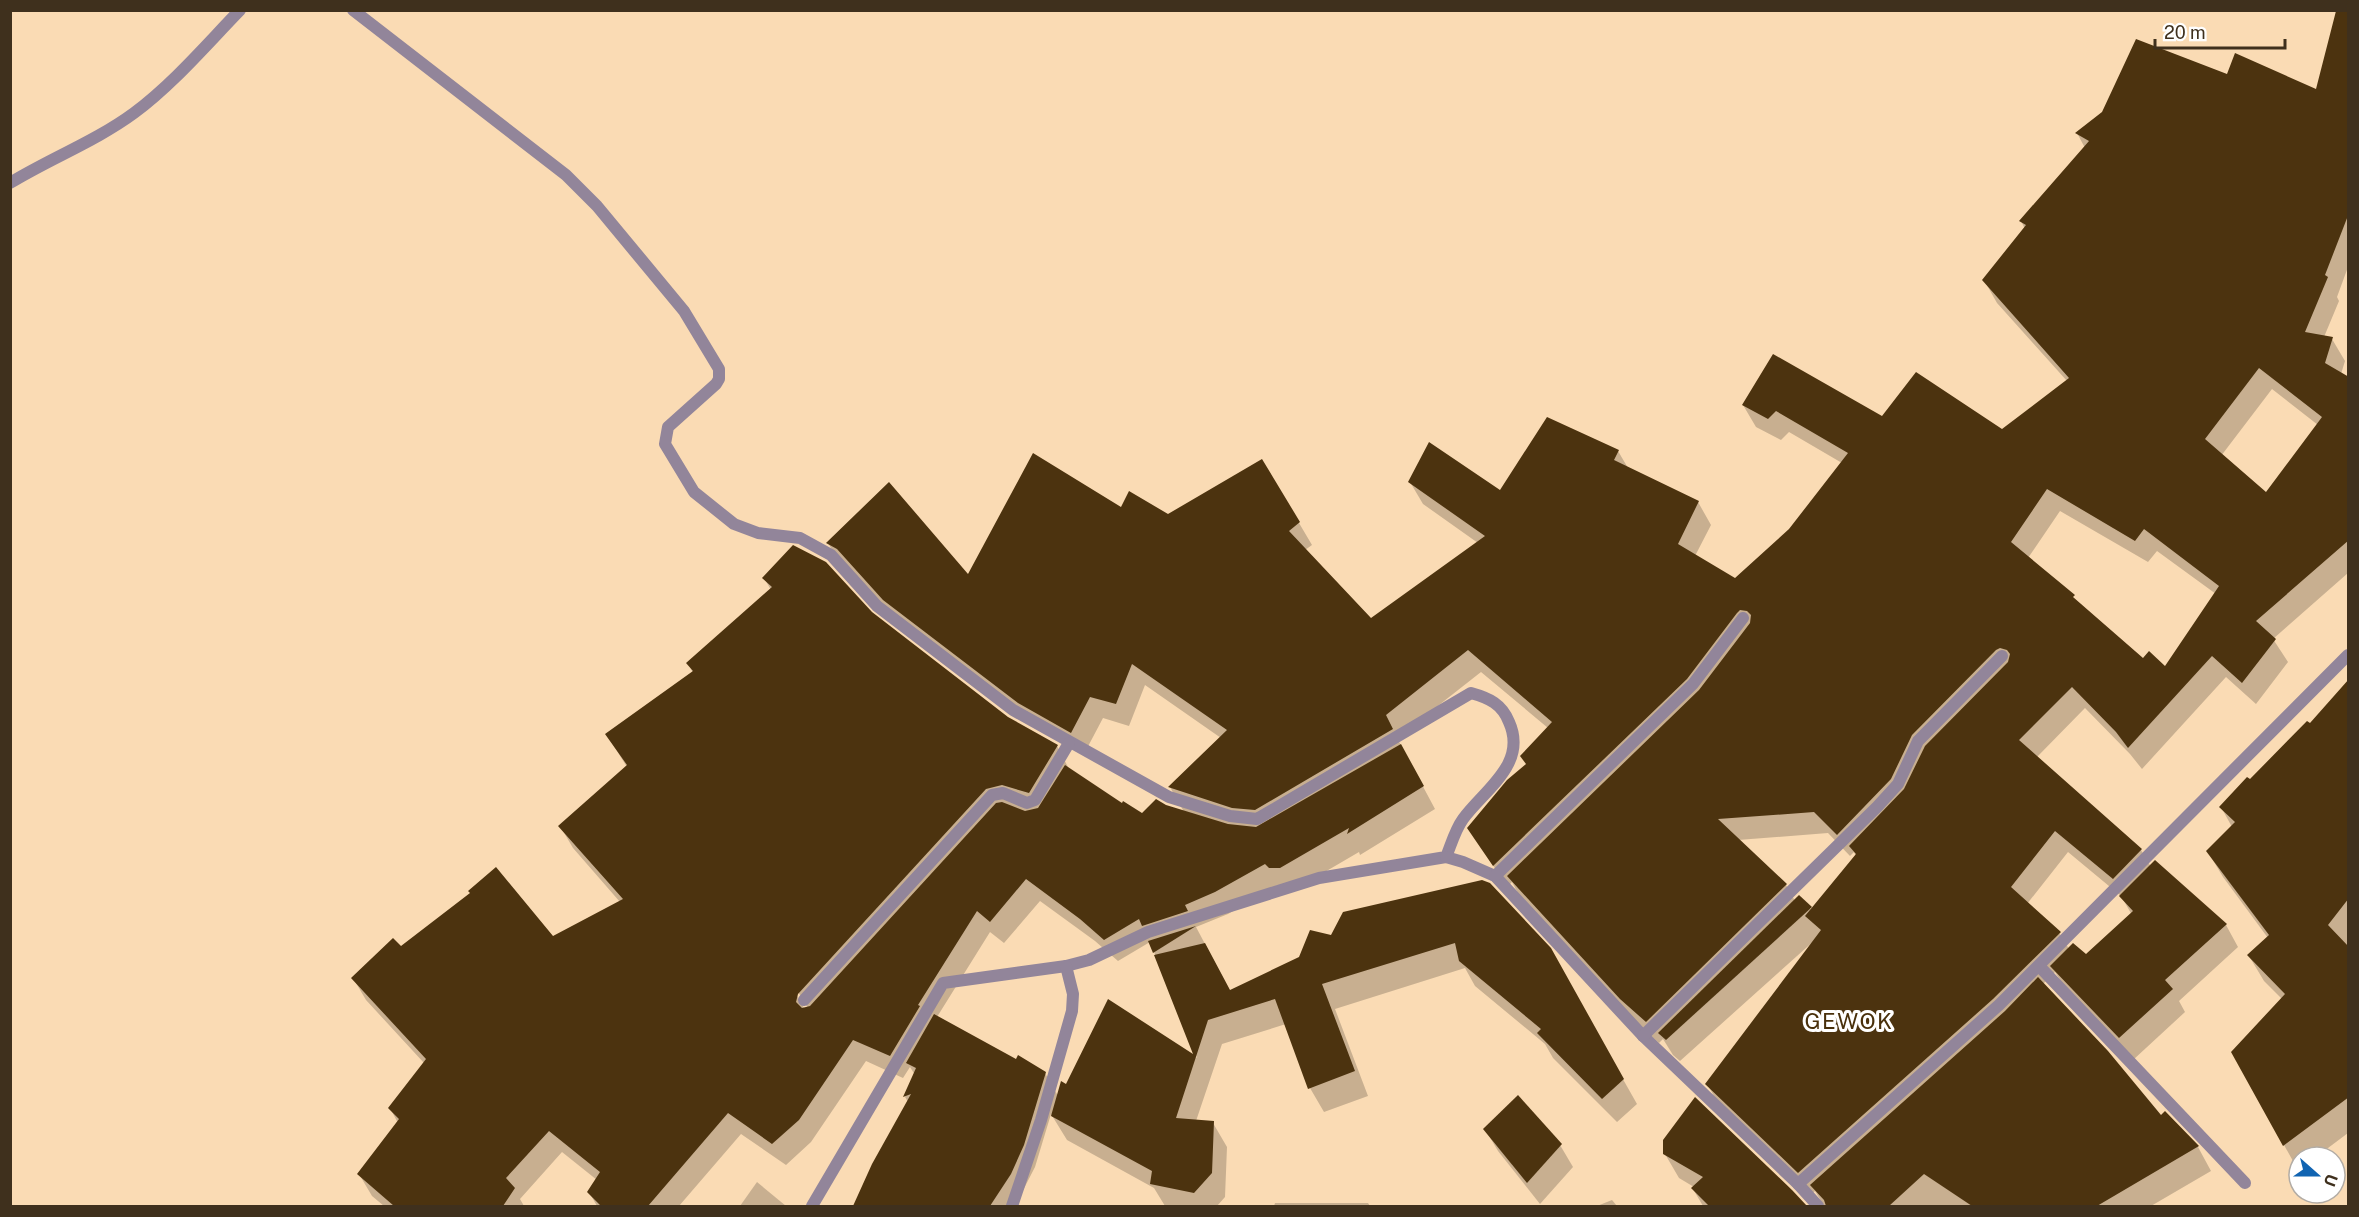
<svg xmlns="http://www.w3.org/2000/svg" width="2359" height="1217" viewBox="0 0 2359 1217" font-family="'Public Sans',sans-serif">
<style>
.shadow{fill:#0003;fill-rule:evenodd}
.building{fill:#4c330f;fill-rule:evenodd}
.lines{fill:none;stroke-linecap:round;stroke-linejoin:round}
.lane{stroke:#92859a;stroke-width:12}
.street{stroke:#92859a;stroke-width:12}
.labels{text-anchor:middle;stroke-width:6;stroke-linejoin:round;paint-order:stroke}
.quarter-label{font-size:22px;letter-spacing:1.5px;fill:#49300b;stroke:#fff}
</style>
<rect width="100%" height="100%" fill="#fadbb4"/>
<!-- shadow -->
<g class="shadow">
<path d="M2348 19V267L2337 297 2339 301 2324 337 2332 339 2345 361 2341 374 2348 379V573L2273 639 2288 662 2256 704 2226 677 2142 769 2130 754 2085 708 2037 757 2141 850 2151 867 2226 925 2238 947 2179 1001 2185 1012 2133 1060 2065 988 2055 972 2043 984 2160 1118 2165 1113 2198 1147 2211 1171 2151 1206H1824L1815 1191 1812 1194 1720 1106 1707 1084 1816 939 1680 1061 1673 1055 1663 1039 1659 1043 1634 1021 1521 899 1512 882 1507 887 1469 828 1527 766 1548 728 1481 672 1397 738 1435 809 1360 855 1359 852 1294 890 1278 885 1228 914 1196 927 1230 991 1300 958 1332 937 1482 881 1564 975 1637 1104 1617 1122 1553 1058 1545 1044 1475 986 1465 968 1335 1009 1368 1096 1324 1112 1310 1088 1286 1024 1222 1044 1196 1121 1213 1123 1227 1147 1225 1197 1217 1206H1165L1154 1188 1067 1140 1051 1114 1035 1167 1015 1206H865L859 1197 908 1102 905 1097 915 1075 910 1067 903 1078 866 1061 811 1142 786 1165 741 1134 679 1206H597L589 1192 597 1180 562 1152 520 1199 524 1206H384L372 1196 359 1174 398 1123 390 1108 424 1063 366 1000 353 978 552 938 620 902 573 848 560 826 627 767 607 735 693 673 688 663 771 590 764 578 871 614 1007 718 1057 746 1069 769 1122 805 1142 815 1166 806 1184 812 1170 787 1221 738 1145 685 1129 726 1103 718 1084 754 897 622 841 565 828 543 968 576 1121 509 1168 516 1299 523 1312 545 1305 550 1371 620 1478 543 1423 504 1410 482 1501 492 1618 451 1628 468 1698 502 1711 525 1695 556 1735 580 1790 530 1842 463 1789 432 1781 440 1756 427 1743 405 2002 431 2067 381 1997 303 1984 280 2025 229 2021 221 2085 148 2077 133 2228 76 2317 91ZM2272 389 2318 425 2266 494 2221 456ZM2060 511 2148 562 2157 551 2216 594 2165 668 2143 660 2028 558ZM1828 833 1850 856 1854 852 1856 856 1812 910 1795 901 1786 885 1738 840ZM2068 852 2121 896 2132 915 2086 956 2069 949 2059 933 2027 904ZM1040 901 1095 941 1118 961 1150 942 1197 1058 1109 1001 1067 1086 1058 1096 1045 1073 1016 1062 937 1017 990 932 1004 943ZM795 987 808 1008H804L793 989Z"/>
<path d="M2348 681V942L2346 946 2348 949V1133L2316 1157H2299L2298 1170 2284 1145 2282 999 2264 981 2249 956 2268 938 2223 877 2208 852 2232 827 2221 807 2310 726Z"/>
<path d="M1485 1129 1560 1145 1573 1167 1540 1204 1498 1151Z"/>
<path d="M1665 1154 1791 1191 1805 1206H1703L1693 1189 1694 1187 1679 1178Z"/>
<path d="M757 1182 786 1206H740Z"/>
<path d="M1612 1200 1617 1206H1597Z"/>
<path d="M1275 1203H1368L1370 1206H1274Z"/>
</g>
<!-- building -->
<g class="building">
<path d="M2336 11 2349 12V213L2325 275 2328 277 2305 332 2333 337 2325 363 2349 377V540L2256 621 2276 639 2242 683 2212 656 2128 748 2116 732 2072 687 2019 740 2142 849 2113 879 2055 831 2011 887 2061 932 1993 999 1798 1173 1705 1084 1821 930 1805 916 1856 854 1849 846 1904 789 1925 746 2008 662 2010 654 2007 650 2000 648 1996 650 1912 735 1891 779 1837 835 1814 812 1718 819 1787 884 1646 1022 1620 999 1507 876 1699 690 1750 623 1751 615 1747 611 1740 610 1737 613 1687 679 1493 866 1467 828 1507 780 1526 764 1520 756 1552 722 1468 650 1386 715 1393 729 1255 810 1232 808 1168 787 1227 730 1132 664 1116 704 1090 697 1071 733 1018 703 883 600 837 549 826 543 889 482 968 574 1033 453 1121 507 1129 491 1168 514 1262 459 1300 522 1289 531 1371 618 1485 536 1408 482 1429 442 1500 490 1547 417 1619 450 1614 460 1699 501 1678 544 1735 578 1789 529 1848 453 1776 411 1768 419 1742 405 1773 354 1882 416 1916 372 2002 429 2069 378 1982 280 2026 225 2019 221 2089 141 2075 133 2102 112 2136 39 2227 74 2235 53 2316 89ZM2259 368 2322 417 2266 492 2205 439ZM2047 489 2135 541 2144 529 2219 586 2165 666 2149 651 2143 658 2073 597 2075 595 2011 542Z"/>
<path d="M793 545 826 562 872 612 1008 717 1058 745 1029 793 1002 785 986 789 798 994 796 1002 802 1008 810 1006 996 803 1002 802 1025 811 1038 808 1065 765 1122 803 1123 801 1142 813 1156 799 1166 805 1228 824 1256 827 1401 744 1424 786 1347 834 1349 828 1280 868H1269L1265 864 1215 892 1185 905 1188 911 1142 926 1139 919 1104 940 1080 919 1026 879 990 922 977 911 918 1005 920 1006 890 1056 853 1040 799 1120 772 1144 728 1113 648 1206H601L587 1192 600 1172 549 1131 506 1178 515 1188 503 1206H394L357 1174 399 1119 388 1108 426 1059 351 978 393 938 401 946 470 893 468 891 496 867 553 936 623 899 558 826 627 765 605 734 693 671 686 663 772 587 762 578Z"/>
<path d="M2349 679V898L2328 925 2349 947V1097L2283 1146 2231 1052 2285 994 2247 955 2269 935 2206 851 2235 822 2219 807 2247 777 2250 779 2307 721 2310 723Z"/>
<path d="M2155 860 2227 924 2165 980 2173 989 2119 1038 2050 966 2073 943 2086 954 2133 911 2119 896Z"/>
<path d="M1482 880 1490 883 1551 948 1624 1079 1602 1099 1537 1033 1541 1029 1459 961 1455 943 1322 984 1355 1071 1308 1089 1275 999 1208 1020 1176 1118 1214 1121 1212 1173 1194 1193 1150 1184 1152 1171 1051 1116 1061 1081 1066 1084 1108 999 1193 1054 1154 955 1205 943 1230 990 1299 957 1310 930 1331 935 1343 912Z"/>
<path d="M1799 895 1812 907 1666 1040 1658 1033Z"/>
<path d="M1196 926 1153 953 1148 941Z"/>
<path d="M2038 977 2108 1051 2161 1115 2165 1111 2199 1146 2097 1206H1972L1924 1174 1889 1206H1826L1824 1200 1810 1185 2005 1011Z"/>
<path d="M934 1014 1016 1059 1018 1055 1046 1072 1024 1145 1011 1174 990 1206H853L872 1164 911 1094 903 1097 916 1068 906 1063Z"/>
<path d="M1518 1095 1562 1144 1527 1183 1483 1129Z"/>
<path d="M1695 1097 1792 1190 1807 1206H1709L1691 1188 1703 1177 1663 1154V1140Z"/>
</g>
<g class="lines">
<!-- lane -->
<path class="lane" d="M10 183C51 158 96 141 134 113 173 84 206 45 240 10"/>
<!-- street -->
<g class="street">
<path d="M353 10 566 175 597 206 684 311 719 369V379L716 384 668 427 665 444 694 492 734 524 758 533 800 538 831 555 877 606 1013 710 1169 797 1230 816 1257 819 1471 693C1489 698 1502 704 1509 722 1528 764 1484 790 1463 819 1455 830 1451 845 1446 857L1319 878 1148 932 1089 960 1066 966 943 983 812 1206"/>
<path d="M1446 857 1463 862 1495 876 1643 1036 1798 1184 1818 1206"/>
<path d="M1495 876 1693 684 1743 618"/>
<path d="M2039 966 2245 1183"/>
<path d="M804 1000 992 795 1003 793 1027 803 1035 800 1069 743"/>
<path d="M1643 1036 1877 807 1898 784 1918 741 2002 656"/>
<path d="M1798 1184 1999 1005 2348 655"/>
<path d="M1012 1206 1041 1120 1072 1011 1073 994 1066 966"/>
</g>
</g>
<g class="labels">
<!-- quarter labels -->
<g class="quarter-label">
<text x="1849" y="1029">GEWOK</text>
</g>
</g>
<!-- border -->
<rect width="2359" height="1217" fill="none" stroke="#3f301d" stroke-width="24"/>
<!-- north arrow -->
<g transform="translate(2317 1175) rotate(111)"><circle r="28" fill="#ffffff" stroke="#b2aca5" stroke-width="1.5"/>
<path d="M0-4.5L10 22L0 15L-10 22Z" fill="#1164b2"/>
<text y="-9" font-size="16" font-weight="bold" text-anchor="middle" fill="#3f301d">U</text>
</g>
<!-- scale -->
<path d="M2155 39v9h130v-9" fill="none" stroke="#3f301d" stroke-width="3"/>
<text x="2164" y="39" font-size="18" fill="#3f301d" stroke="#ffffff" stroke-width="4.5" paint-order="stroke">20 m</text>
</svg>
